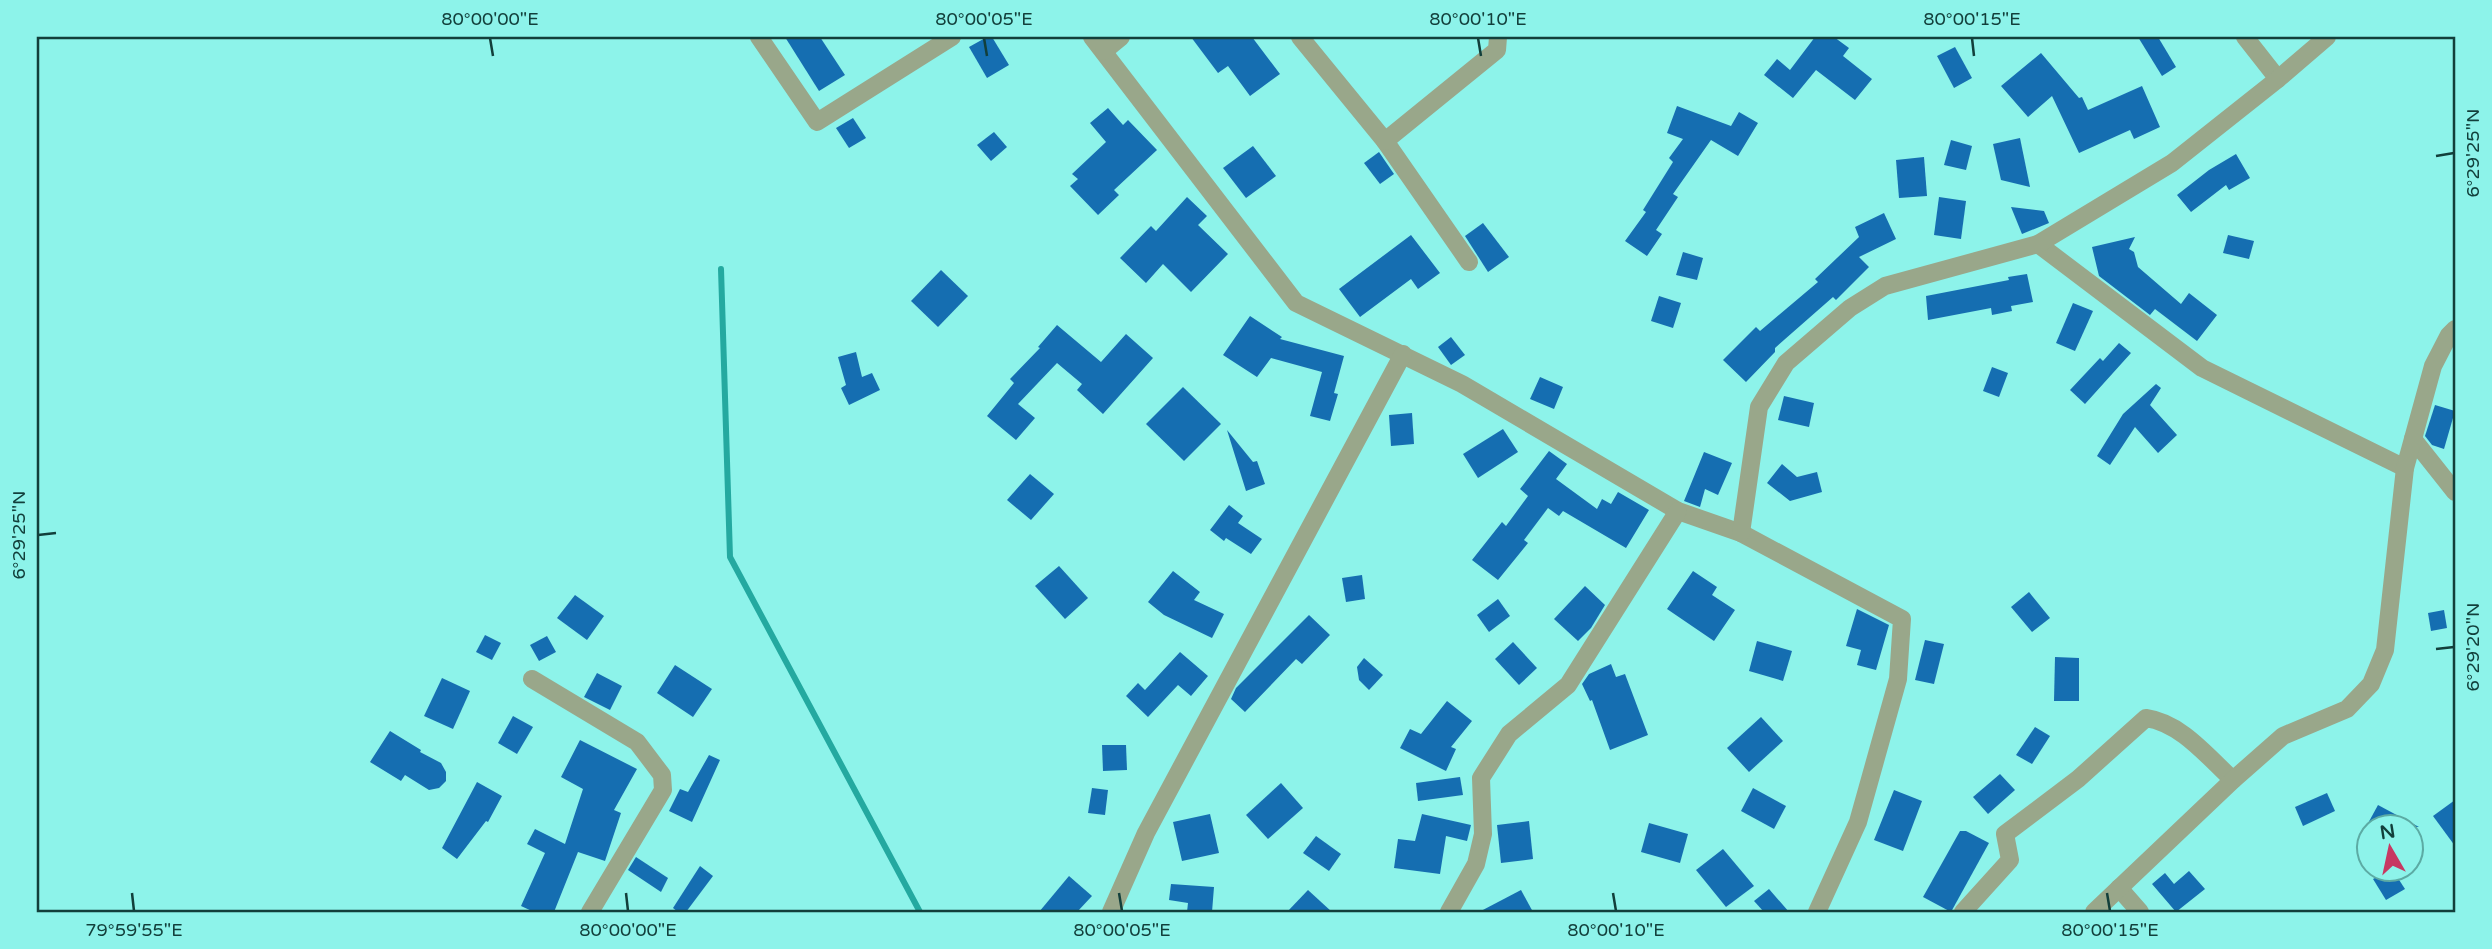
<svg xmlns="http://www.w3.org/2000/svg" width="2492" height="949" viewBox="0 0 2492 949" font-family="'Varela Round',sans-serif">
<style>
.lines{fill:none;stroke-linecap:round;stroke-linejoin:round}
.stream{stroke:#24a9a0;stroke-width:6}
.building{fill:#156eb1}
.minor{stroke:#99a78a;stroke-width:18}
.ticks{fill:none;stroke:#123f3b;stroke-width:2.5}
.neatline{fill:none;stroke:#123f3b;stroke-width:2.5}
.ticks-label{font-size:18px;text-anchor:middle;fill:#123f3b}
</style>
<rect width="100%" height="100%" fill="#8df3ea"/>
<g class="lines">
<!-- stream -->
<path class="stream" d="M721 269 730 557 920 912"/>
</g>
<!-- building -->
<g class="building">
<path d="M785 37H820L845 75 819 91Z"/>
<path d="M987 37H992L1009 65 987 78 969 47Z"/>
<path d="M1191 37H1252L1280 74 1250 96 1228 66 1218 73Z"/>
<path d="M1815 37H1834L1849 48 1843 56 1872 79 1855 100 1816 70 1793 98 1764 75 1777 59 1790 70Z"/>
<path d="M2138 37H2158L2176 67 2162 76Z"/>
<path d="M1955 47 1972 78 1954 88 1937 56Z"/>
<path d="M2041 53 2079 98 2082 97 2088 110 2142 86 2160 127 2134 139 2130 130 2079 153 2052 96 2028 117 2001 86Z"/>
<path d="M1677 106 1731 126 1739 112 1758 123 1738 156 1711 140 1673 194 1678 197 1656 230 1662 234 1647 256 1625 241 1646 212 1643 210 1673 162 1669 158 1683 139 1667 133Z"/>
<path d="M1108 108 1123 125 1128 120 1157 150 1114 190 1119 195 1098 215 1070 186 1078 179 1072 174 1106 142 1090 123Z"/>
<path d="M853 118 866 138 849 148 836 128Z"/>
<path d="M994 132 1007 147 991 161 977 145Z"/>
<path d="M2020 138 2030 187 2001 180 1993 144Z"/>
<path d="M1951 140 1972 146 1966 170 1944 165Z"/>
<path d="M1253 146 1276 176 1246 198 1223 168Z"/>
<path d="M1379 152 1394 174 1380 184 1364 163Z"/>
<path d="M2236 154 2250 178 2229 190 2226 185 2191 212 2177 195 2209 170Z"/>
<path d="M1924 157 1927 196 1899 198 1896 160Z"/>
<path d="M1187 197 1207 216 1198 225 1228 254 1191 292 1163 264 1146 283 1120 258 1151 226 1156 231Z"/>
<path d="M1939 197 1966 201 1961 239 1934 235Z"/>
<path d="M2011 207 2044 211 2049 223 2022 234Z"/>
<path d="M1884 213 1896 239 1859 257 1869 267 1836 300 1833 297 1775 348V352L1746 382 1723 360 1756 327 1760 331 1818 282 1815 279 1859 237 1855 227Z"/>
<path d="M1483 223 1509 257 1488 272 1465 236Z"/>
<path d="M1411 235 1440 273 1418 289 1411 279 1360 317 1339 289Z"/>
<path d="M2228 235 2254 241 2249 259 2223 253Z"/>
<path d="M2135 237 2129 249 2134 252 2138 267 2181 304 2189 293 2217 315 2197 341 2155 309 2150 315 2099 276 2092 247Z"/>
<path d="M1683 252 1703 258 1697 280 1676 275Z"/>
<path d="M941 270 968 296 938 327 911 301Z"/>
<path d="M2027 274 2033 302 2011 306 2012 311 1992 315 1991 308 1928 320 1926 296 2009 280 2008 277Z"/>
<path d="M1659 296 1681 303 1673 328 1651 321Z"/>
<path d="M2073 303 2093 311 2075 351 2056 343Z"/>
<path d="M1250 316 1282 337 1280 339 1344 356 1334 393 1338 394 1330 421 1310 416 1322 372 1271 358 1257 377 1223 355Z"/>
<path d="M1057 325 1101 362 1126 334 1153 358 1103 414 1077 390 1082 384 1057 363 1018 404 1035 418 1016 440 987 416 1014 383 1010 379 1040 348 1038 347Z"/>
<path d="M1451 337 1465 355 1451 365 1438 347Z"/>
<path d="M2119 343 2131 353 2085 404 2070 390 2100 358 2103 361Z"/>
<path d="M856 352 862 377 872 373 880 390 849 405 841 388 846 385 838 357Z"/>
<path d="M1992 367 2008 373 1999 397 1983 391Z"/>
<path d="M1540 377 1563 387 1554 409 1530 399Z"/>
<path d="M2156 384 2161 388 2150 405 2177 435 2158 453 2135 427 2110 465 2097 456 2123 414Z"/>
<path d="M1183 387 1221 424 1184 461 1146 424Z"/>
<path d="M1784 396 1814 403 1809 427 1778 420Z"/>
<path d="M2435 405 2455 411 2444 449 2432 445 2425 436Z"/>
<path d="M1412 413 1414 444 1391 446 1389 415Z"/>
<path d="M1503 429 1518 452 1478 478 1463 454Z"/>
<path d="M1227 430 1253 462 1257 461 1265 484 1246 491Z"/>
<path d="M1549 451 1567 464 1556 479 1597 509 1602 499 1611 504 1618 492 1649 510 1626 548 1563 511 1559 516 1548 508 1524 540 1528 543 1498 580 1472 560 1502 522 1506 526 1528 496 1520 489Z"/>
<path d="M1704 452 1732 463 1718 495 1705 489 1700 507 1684 501Z"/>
<path d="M1782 464 1797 477 1817 472 1822 492 1790 501 1767 483Z"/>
<path d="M1030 474 1054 494 1031 520 1007 500Z"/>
<path d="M1229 505 1243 516 1238 523 1262 539 1251 554 1226 538 1224 541 1210 530Z"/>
<path d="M1059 566 1088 598 1065 619 1035 586Z"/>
<path d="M1173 571 1200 592 1194 600 1224 614 1212 638 1164 615 1148 602Z"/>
<path d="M1693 571 1717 587 1712 595 1735 610 1714 641 1667 609Z"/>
<path d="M1362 575 1365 599 1346 602 1342 578Z"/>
<path d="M1585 586 1605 605 1591 628 1578 641 1554 619Z"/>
<path d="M2029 592 2050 618 2032 632 2011 607Z"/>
<path d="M575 595 604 616 587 640 557 618Z"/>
<path d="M1498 599 1510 616 1489 632 1477 615Z"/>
<path d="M1857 609 1889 625 1876 670 1857 665 1861 650 1846 646Z"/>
<path d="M2444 610 2447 628 2431 631 2428 613Z"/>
<path d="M1309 615 1330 635 1302 664 1296 659 1245 712 1231 699 1236 688Z"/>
<path d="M485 635 501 643 492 660 476 652Z"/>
<path d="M547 636 556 652 539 661 530 645Z"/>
<path d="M1925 640 1944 644 1934 684 1915 680Z"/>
<path d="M1757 641 1792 651 1783 681 1749 671Z"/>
<path d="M1513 642 1537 668 1519 685 1495 659Z"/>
<path d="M1180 652 1208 676 1191 696 1178 685 1148 717 1126 696 1138 683 1145 690Z"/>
<path d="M2055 657 2079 658V701H2054Z"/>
<path d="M1364 658 1383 675 1369 690 1359 680 1357 667Z"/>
<path d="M1611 664 1616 677 1625 674 1648 735 1610 750 1592 700 1590 701 1582 684 1589 674Z"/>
<path d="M675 665 712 689 693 717 657 693Z"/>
<path d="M597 673 622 686 610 710 584 697Z"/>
<path d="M442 678 470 691 453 729 424 716Z"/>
<path d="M1447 701 1472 721 1451 747 1456 749 1446 771 1400 748 1410 729 1421 734Z"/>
<path d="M513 716 533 727 517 754 498 743Z"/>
<path d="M1761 717 1783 741 1749 772 1727 748Z"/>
<path d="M2035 727 2050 736 2032 764 2016 755Z"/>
<path d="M390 731 421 750 420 752 441 763 446 772V781L439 788 429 790 405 775 401 781 370 762Z"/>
<path d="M580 740 637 769 614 810 621 813 605 861 578 852 554 912H534L521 906 545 853 527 844 535 829 565 844 583 789 561 777Z"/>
<path d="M1102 745H1126L1127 770 1103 771Z"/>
<path d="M709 755 720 760 692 822 669 811 680 789 688 792Z"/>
<path d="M2000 774 2015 790 1988 814 1973 797Z"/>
<path d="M1460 777 1463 795 1418 801 1416 783Z"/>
<path d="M477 782 502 796 488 822 486 821 457 859 442 848Z"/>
<path d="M1281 783 1303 808 1268 839 1246 815Z"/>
<path d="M1092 788 1108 790 1105 815 1088 813Z"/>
<path d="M1753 788 1786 806 1774 829 1741 811Z"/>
<path d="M1894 790 1922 801 1903 851 1874 840Z"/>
<path d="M2327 793 2335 811 2303 826 2295 807Z"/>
<path d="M2455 800V846L2433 816Z"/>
<path d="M2378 805 2419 827H2366Z"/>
<path d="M1210 814 1219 853 1182 861 1173 822Z"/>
<path d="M1422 814 1471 825 1467 841 1446 836 1440 874 1394 868 1398 839 1415 841Z"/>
<path d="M1529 821 1533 859 1501 863 1497 825Z"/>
<path d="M1649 823 1688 834 1680 863 1641 852Z"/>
<path d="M1960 831H1966L1989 843 1951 912 1923 897Z"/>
<path d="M1316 836 1341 854 1329 871 1303 853Z"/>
<path d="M1723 849 1754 886 1726 907 1696 870Z"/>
<path d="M636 857 668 878 661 892 628 870Z"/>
<path d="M700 866 713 876 686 912H678L673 908Z"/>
<path d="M2392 869 2405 889 2386 900 2373 879Z"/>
<path d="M2189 871 2205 889 2176 912 2152 884 2165 873 2174 884Z"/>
<path d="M1069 876 1092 896 1077 912H1039Z"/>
<path d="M1171 884 1214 887 1212 912H1187L1188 903 1169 900Z"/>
<path d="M1769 889 1789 912H1764L1754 901Z"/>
<path d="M1308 890 1332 912H1287Z"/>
<path d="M1521 890 1533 912H1479Z"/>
</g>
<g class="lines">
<!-- minor -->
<g class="minor">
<path d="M759 37 817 122 952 37"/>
<path d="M1092 37 1296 303 1462 384 1678 511 1741 533 1902 619 1898 679 1858 822 1817 912"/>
<path d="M1300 37 1385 141 1469 262"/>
<path d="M2245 37 2278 79"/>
<path d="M1104 51 1121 37"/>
<path d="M1385 141 1497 50 1498 37"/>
<path d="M2038 244 2202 368 2405 468"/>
<path d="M2413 439 2455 492"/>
<path d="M1741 533 1759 407 1786 363 1850 308 1885 286 2038 244 2172 163 2278 79 2327 37"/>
<path d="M532 679 637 742 662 775 663 790 590 912"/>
<path d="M2119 888 2140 912"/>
<path d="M1111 912 1146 833 1403 354"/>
<path d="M1449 912 1476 864 1483 834 1481 778 1509 734 1568 685 1678 511"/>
<path d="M1963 912 2010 860 2005 834 2078 779 2146 718C2181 723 2207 756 2233 780"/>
<path d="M2094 912 2233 780 2283 736 2347 709 2371 684 2385 650 2405 468 2433 366 2449 335 2455 329"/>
</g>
</g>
<!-- ticks -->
<path class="ticks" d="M490 38 493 56M984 38 987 56M1478 38 1481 56M1972 38 1974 56M2436 156 2454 153M38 535 56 533M2436 649 2454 647M132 893 134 911M626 893 628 911M1119 893 1122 911M1613 893 1616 911M2107 893 2110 911"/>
<!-- border -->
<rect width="2492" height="949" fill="none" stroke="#8df3ea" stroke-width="77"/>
<!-- north arrow -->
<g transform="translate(2390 848) rotate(351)"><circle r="33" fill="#8df3ea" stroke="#5caba4" stroke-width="2"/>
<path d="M0-5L12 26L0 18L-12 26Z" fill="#c73862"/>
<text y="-10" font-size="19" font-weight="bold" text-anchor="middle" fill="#123f3b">N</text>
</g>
<rect x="38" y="38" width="2416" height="873" class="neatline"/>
<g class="ticks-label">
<text x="490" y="25">80°00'00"E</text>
<text x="984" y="25">80°00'05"E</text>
<text x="1478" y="25">80°00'10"E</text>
<text x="1972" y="25">80°00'15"E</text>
<text transform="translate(2473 153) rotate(-90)" y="6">6°29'25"N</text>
<text transform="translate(19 535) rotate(-90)" y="6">6°29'25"N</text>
<text transform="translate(2473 647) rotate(-90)" y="6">6°29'20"N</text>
<text x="134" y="936">79°59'55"E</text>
<text x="628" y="936">80°00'00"E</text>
<text x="1122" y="936">80°00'05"E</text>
<text x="1616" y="936">80°00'10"E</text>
<text x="2110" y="936">80°00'15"E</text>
</g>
</svg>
